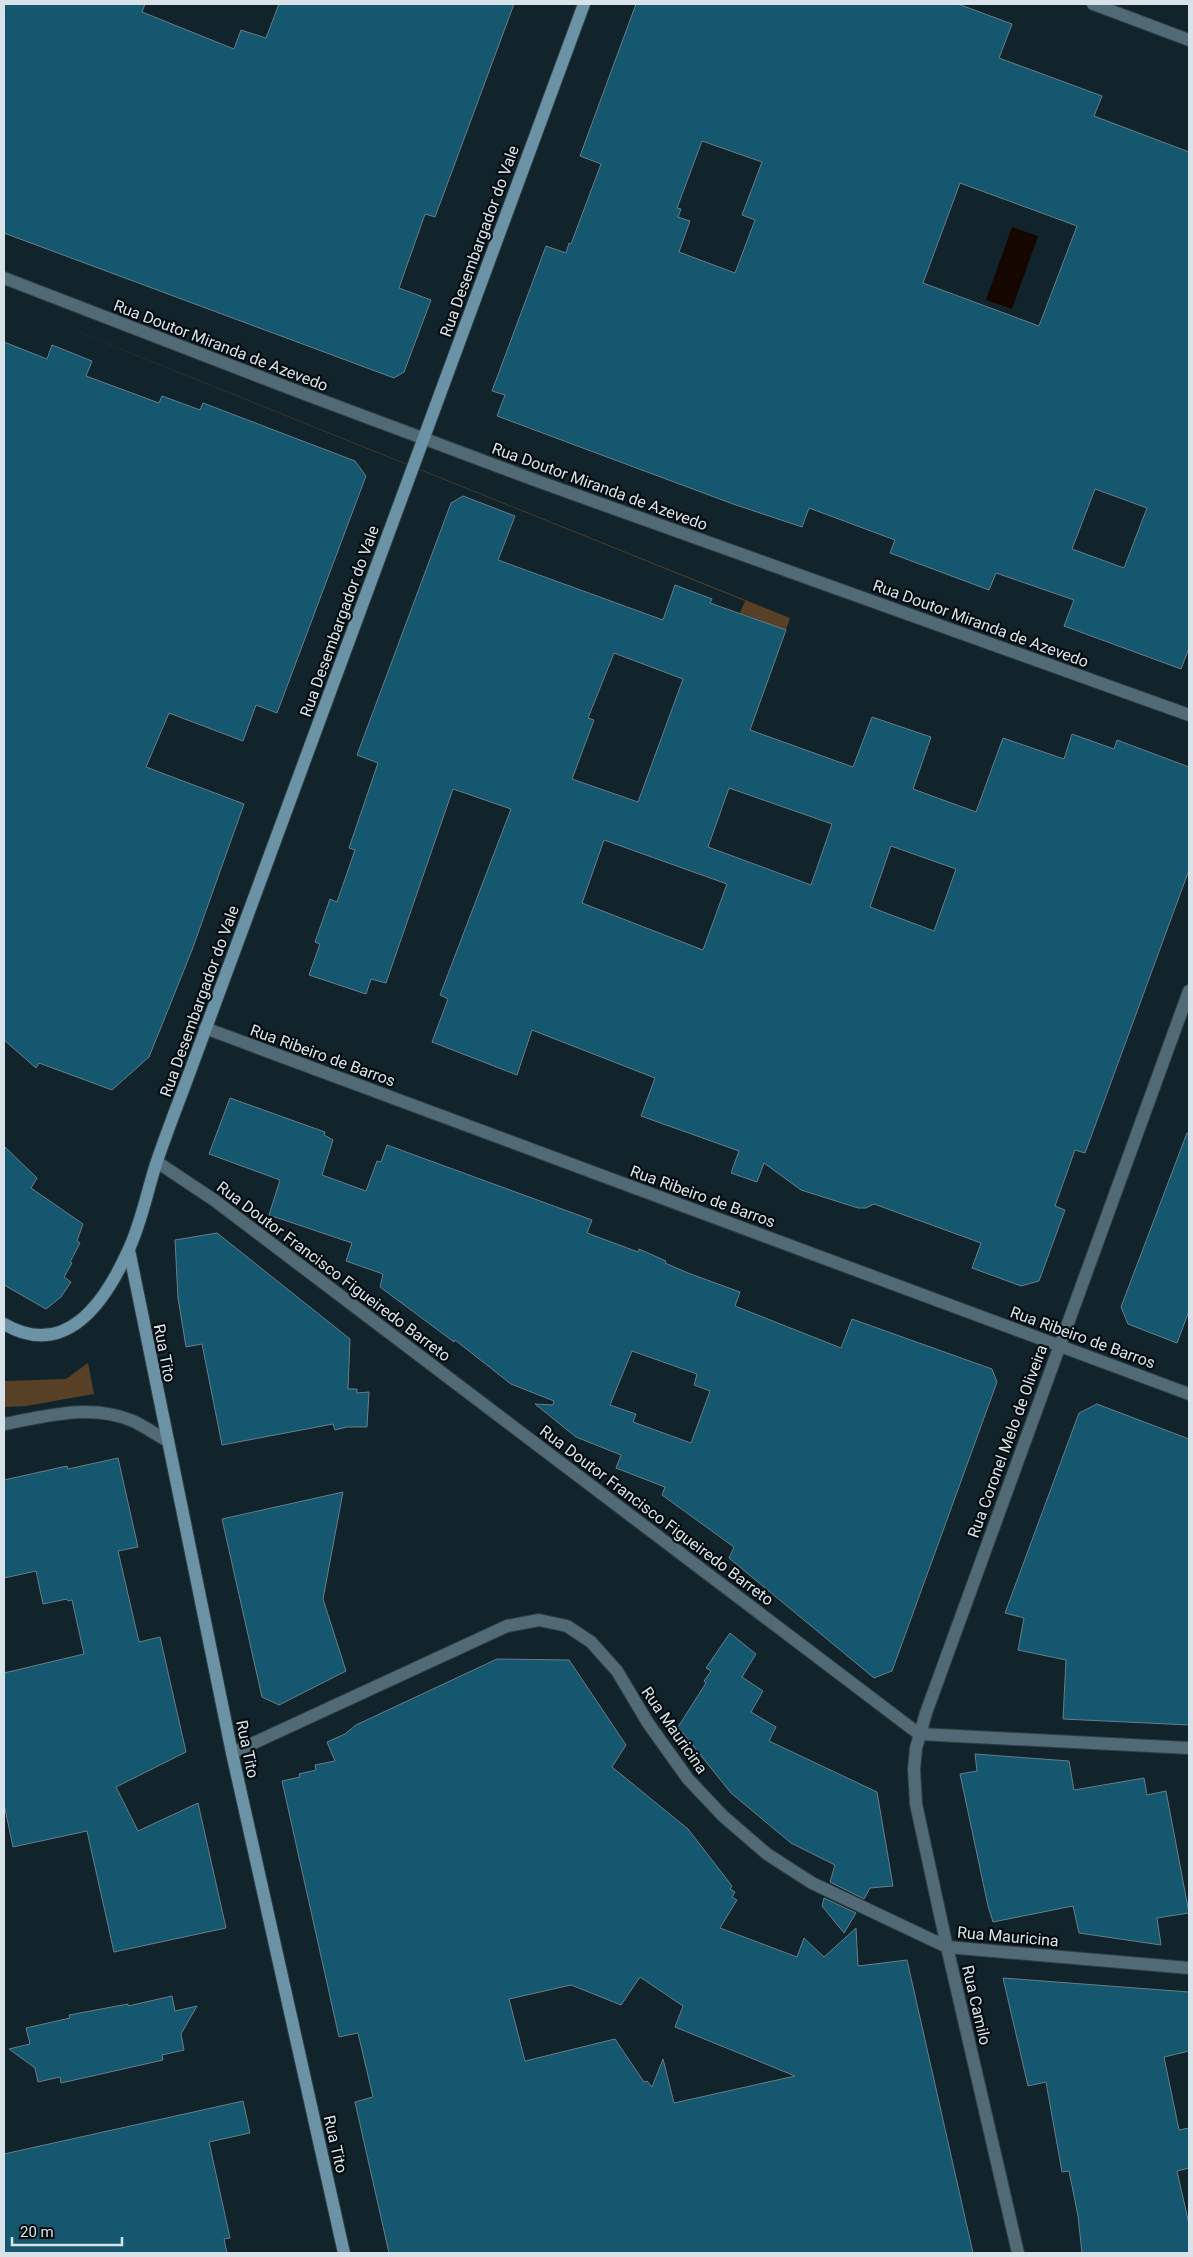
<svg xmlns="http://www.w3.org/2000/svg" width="1193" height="2257" viewBox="0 0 1193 2257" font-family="Roboto,sans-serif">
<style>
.green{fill:#574026}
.water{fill:#160600}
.building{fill:#165770;stroke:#677d87;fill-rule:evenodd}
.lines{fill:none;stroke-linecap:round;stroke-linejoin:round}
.street-casing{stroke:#2d3f46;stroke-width:14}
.secondary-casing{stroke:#2d3f46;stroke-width:14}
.street{stroke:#526a75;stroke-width:12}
.secondary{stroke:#6c93a5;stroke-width:12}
.labels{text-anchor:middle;stroke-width:4.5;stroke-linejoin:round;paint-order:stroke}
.street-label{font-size:16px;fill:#d8e3e9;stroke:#050c10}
</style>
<rect width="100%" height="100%" fill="#11242c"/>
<!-- green -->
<g class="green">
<path d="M4 302 790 618 786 630 740 613 745 601Z"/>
<path d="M88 1363 94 1394 26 1406 4 1407V1381L66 1379Z"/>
</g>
<!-- water -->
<path class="water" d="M1012 227 1038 236 1012 309 986 300Z"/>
<!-- building -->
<g class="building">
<path d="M4 4H145L142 12 234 49 241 30 266 38 279 4H514L435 217 425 214 399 288 431 300 404 372 394 378 4 233Z"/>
<path d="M636 4H958L1012 24 999 58 1102 96 1094 116 1189 152V648L1181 669 1064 626 1074 600 996 573 989 590 890 553 895 540 809 508 802 527 733 504 497 416 505 395 492 391 546 246 566 253 569 243 571 244 601 164 580 156ZM702 141 762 162 742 215 755 220 735 273 679 252 690 221 678 217 681 209 677 208ZM960 183 1077 226 1039 326 923 283ZM1095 489 1147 508 1124 568 1072 549Z"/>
<path d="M4 342 47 359 52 345 92 361 86 376 159 403 162 396 200 410 203 403 355 461 366 476 277 713 256 705 243 741 169 713 146 767 244 804 192 950 149 1057 112 1090 39 1063 36 1068 4 1040Z"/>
<path d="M463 496 515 516 498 560 663 620 675 585 712 599 710 603 786 630 750 730 853 767 872 717 931 737 913 789 976 812 1003 738 1064 759 1072 734 1114 749 1117 740 1189 767V870L1085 1153 1075 1150 1055 1206 1065 1210 1039 1281 1021 1286 972 1268 981 1243 874 1204 866 1208H858L801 1190 764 1163 757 1182 731 1173 739 1151 641 1116 655 1078 532 1030 517 1075 432 1042 448 999 440 995 511 809 453 789 386 983 371 979 366 994 309 975 320 944 315 942 330 899 337 902 355 850 349 848 378 763 357 755 451 503ZM614 653 683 679 638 802 572 779 594 720 588 718ZM729 788 832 824 811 885 708 847ZM604 840 727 884 703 950 582 903ZM891 846 956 869 934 931 870 907Z"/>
<path d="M230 1098 325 1132 324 1135 333 1140 322 1175 366 1191 377 1161 381 1162 387 1145 592 1220 587 1233 638 1252 639 1249 666 1261 665 1263 688 1273 740 1292 735 1306 841 1348 852 1319 992 1369 997 1382 892 1671 874 1678 729 1558 734 1547 662 1495 665 1487 616 1468 621 1455 576 1437 535 1404 553 1405 554 1401 511 1384 455 1340 454 1342 380 1287 383 1274 346 1261 352 1243 269 1215 280 1180 209 1154ZM632 1351 697 1374 694 1385 710 1391 691 1443 633 1422 636 1414 610 1405Z"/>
<path d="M1187 1133H1189V1311L1177 1343 1128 1324 1121 1307Z"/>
<path d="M4 1146 37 1178 31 1188 83 1224 77 1241 80 1243 70 1262 72 1263 64 1277 71 1282 61 1297 46 1309 4 1285Z"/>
<path d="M217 1233 350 1339 348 1389H357V1393L369 1392 367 1427H347L335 1430 333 1424 222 1445 202 1344 186 1347 178 1298 175 1240Z"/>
<path d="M1097 1404 1189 1439V1725L1063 1719 1066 1660 1018 1650 1024 1618 1005 1613 1079 1413Z"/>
<path d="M118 1458 138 1547 118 1551 139 1642 160 1637 186 1752 116 1787 138 1831 198 1803 226 1928 114 1952 87 1831 13 1847 4 1804V1673L84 1654 72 1600 68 1601 67 1599 43 1604 36 1571 4 1578V1480L67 1466 68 1469Z"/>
<path d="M343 1492 323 1599 346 1671 279 1705 262 1697 222 1519Z"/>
<path d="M730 1633 756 1654 742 1677 763 1691 751 1712 776 1727 769 1741 877 1792 893 1886 870 1888 864 1899 830 1882 835 1865 791 1843 731 1793 678 1727 706 1683 704 1681 711 1671 706 1668Z"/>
<path d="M497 1659 569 1660 626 1745 612 1767 688 1829 732 1886 730 1889 735 1892 732 1897 737 1900 720 1928 797 1957 804 1938 824 1957 856 1928 858 1966 907 1960 973 2253H389L355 2102 373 2097 358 2033 339 2037 282 1781 300 1777 299 1774 316 1770 315 1765 335 1761 327 1742 345 1734 356 1725ZM640 1977 683 2006 675 2027 795 2076 674 2103 663 2059 652 2087 647 2081 644 2082 615 2039 525 2061 509 1999 571 1985 621 2005Z"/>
<path d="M975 1754 1069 1761 1074 1790 1144 1778 1147 1795 1166 1791 1189 1913 1157 1918 1161 1945 1079 1933 1073 1906 993 1922 988 1906 960 1774 977 1771Z"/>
<path d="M824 1898 856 1913 844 1933 822 1906Z"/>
<path d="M1003 1978 1189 1992V2051L1164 2057 1179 2130 1189 2128V2168L1177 2171 1189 2224V2253H1082L1078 2216 1069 2171 1062 2172 1046 2082 1028 2086Z"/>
<path d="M172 1996 175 2011 197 2006 181 2034 184 2050 162 2055 163 2060 61 2083 60 2077 38 2082 35 2068 9 2049 30 2044 26 2028 70 2018 69 2015 128 2004V2006Z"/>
<path d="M243 2101 250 2133 209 2142 230 2238 224 2239 227 2253H4V2154Z"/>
</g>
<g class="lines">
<defs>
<g id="street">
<path d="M1093 4 1189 40"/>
<path d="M4 278 302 393 540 482 1189 715"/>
<path d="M205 1028 1189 1394"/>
<path d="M157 1162 214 1200 919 1734 1189 1748"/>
<path d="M4 1424C46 1416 91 1403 133 1421 144 1426 155 1434 166 1440"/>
<path d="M232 1753 507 1626 539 1620 567 1626 591 1642 617 1671 648 1723 688 1779 723 1816 767 1854 812 1883 947 1947 1189 1968"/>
<path d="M1018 2253 947 1947 916 1804 914 1769 916 1748 926 1713 1189 991"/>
</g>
<g id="secondary">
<path d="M129 1250 232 1753 344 2253"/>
<path d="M4 1324C66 1360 105 1302 128 1251 141 1224 147 1192 156 1164 166 1134 178 1104 189 1074L584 4"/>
</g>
</defs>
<!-- street casing -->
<use href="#street" class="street-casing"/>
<!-- secondary casing -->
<use href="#secondary" class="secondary-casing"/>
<!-- street -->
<use href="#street" class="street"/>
<!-- secondary -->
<use href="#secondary" class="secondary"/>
</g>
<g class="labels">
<!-- street labels -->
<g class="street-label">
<text transform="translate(479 241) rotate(-70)" y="6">Rua Desembargador do Vale</text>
<text transform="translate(221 345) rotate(21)" y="6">Rua Doutor Miranda de Azevedo</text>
<text transform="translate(600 486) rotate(20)" y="6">Rua Doutor Miranda de Azevedo</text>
<text transform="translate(339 621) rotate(-70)" y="6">Rua Desembargador do Vale</text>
<text transform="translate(981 623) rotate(20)" y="6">Rua Doutor Miranda de Azevedo</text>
<text transform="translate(199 1001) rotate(-70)" y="6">Rua Desembargador do Vale</text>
<text transform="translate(323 1055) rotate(20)" y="6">Rua Ribeiro de Barros</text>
<text transform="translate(703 1196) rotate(20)" y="6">Rua Ribeiro de Barros</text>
<text transform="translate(334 1271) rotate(37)" y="6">Rua Doutor Francisco Figueiredo Barreto</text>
<text transform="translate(1083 1337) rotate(20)" y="6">Rua Ribeiro de Barros</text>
<text transform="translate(165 1353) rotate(79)" y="6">Rua Tito</text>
<text transform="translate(1007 1441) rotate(-70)" y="6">Rua Coronel Melo de Oliveira</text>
<text transform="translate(657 1515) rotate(37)" y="6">Rua Doutor Francisco Figueiredo Barreto</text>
<text transform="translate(675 1730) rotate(55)" y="6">Rua Mauricina</text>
<text transform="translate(248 1749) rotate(78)" y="6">Rua Tito</text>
<text transform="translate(1008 1936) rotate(5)" y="6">Rua Mauricina</text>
<text transform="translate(977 2005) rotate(77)" y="6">Rua Camilo</text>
<text transform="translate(336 2144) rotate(77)" y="6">Rua Tito</text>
</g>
</g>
<!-- border -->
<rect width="1193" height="2257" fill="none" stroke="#d8e3e9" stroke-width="10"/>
<!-- scale -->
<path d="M12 2237v8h110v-8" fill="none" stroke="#d8e3e9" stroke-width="2.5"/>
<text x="20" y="2237" font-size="15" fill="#d8e3e9" stroke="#050c10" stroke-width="4" paint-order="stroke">20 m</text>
</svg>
